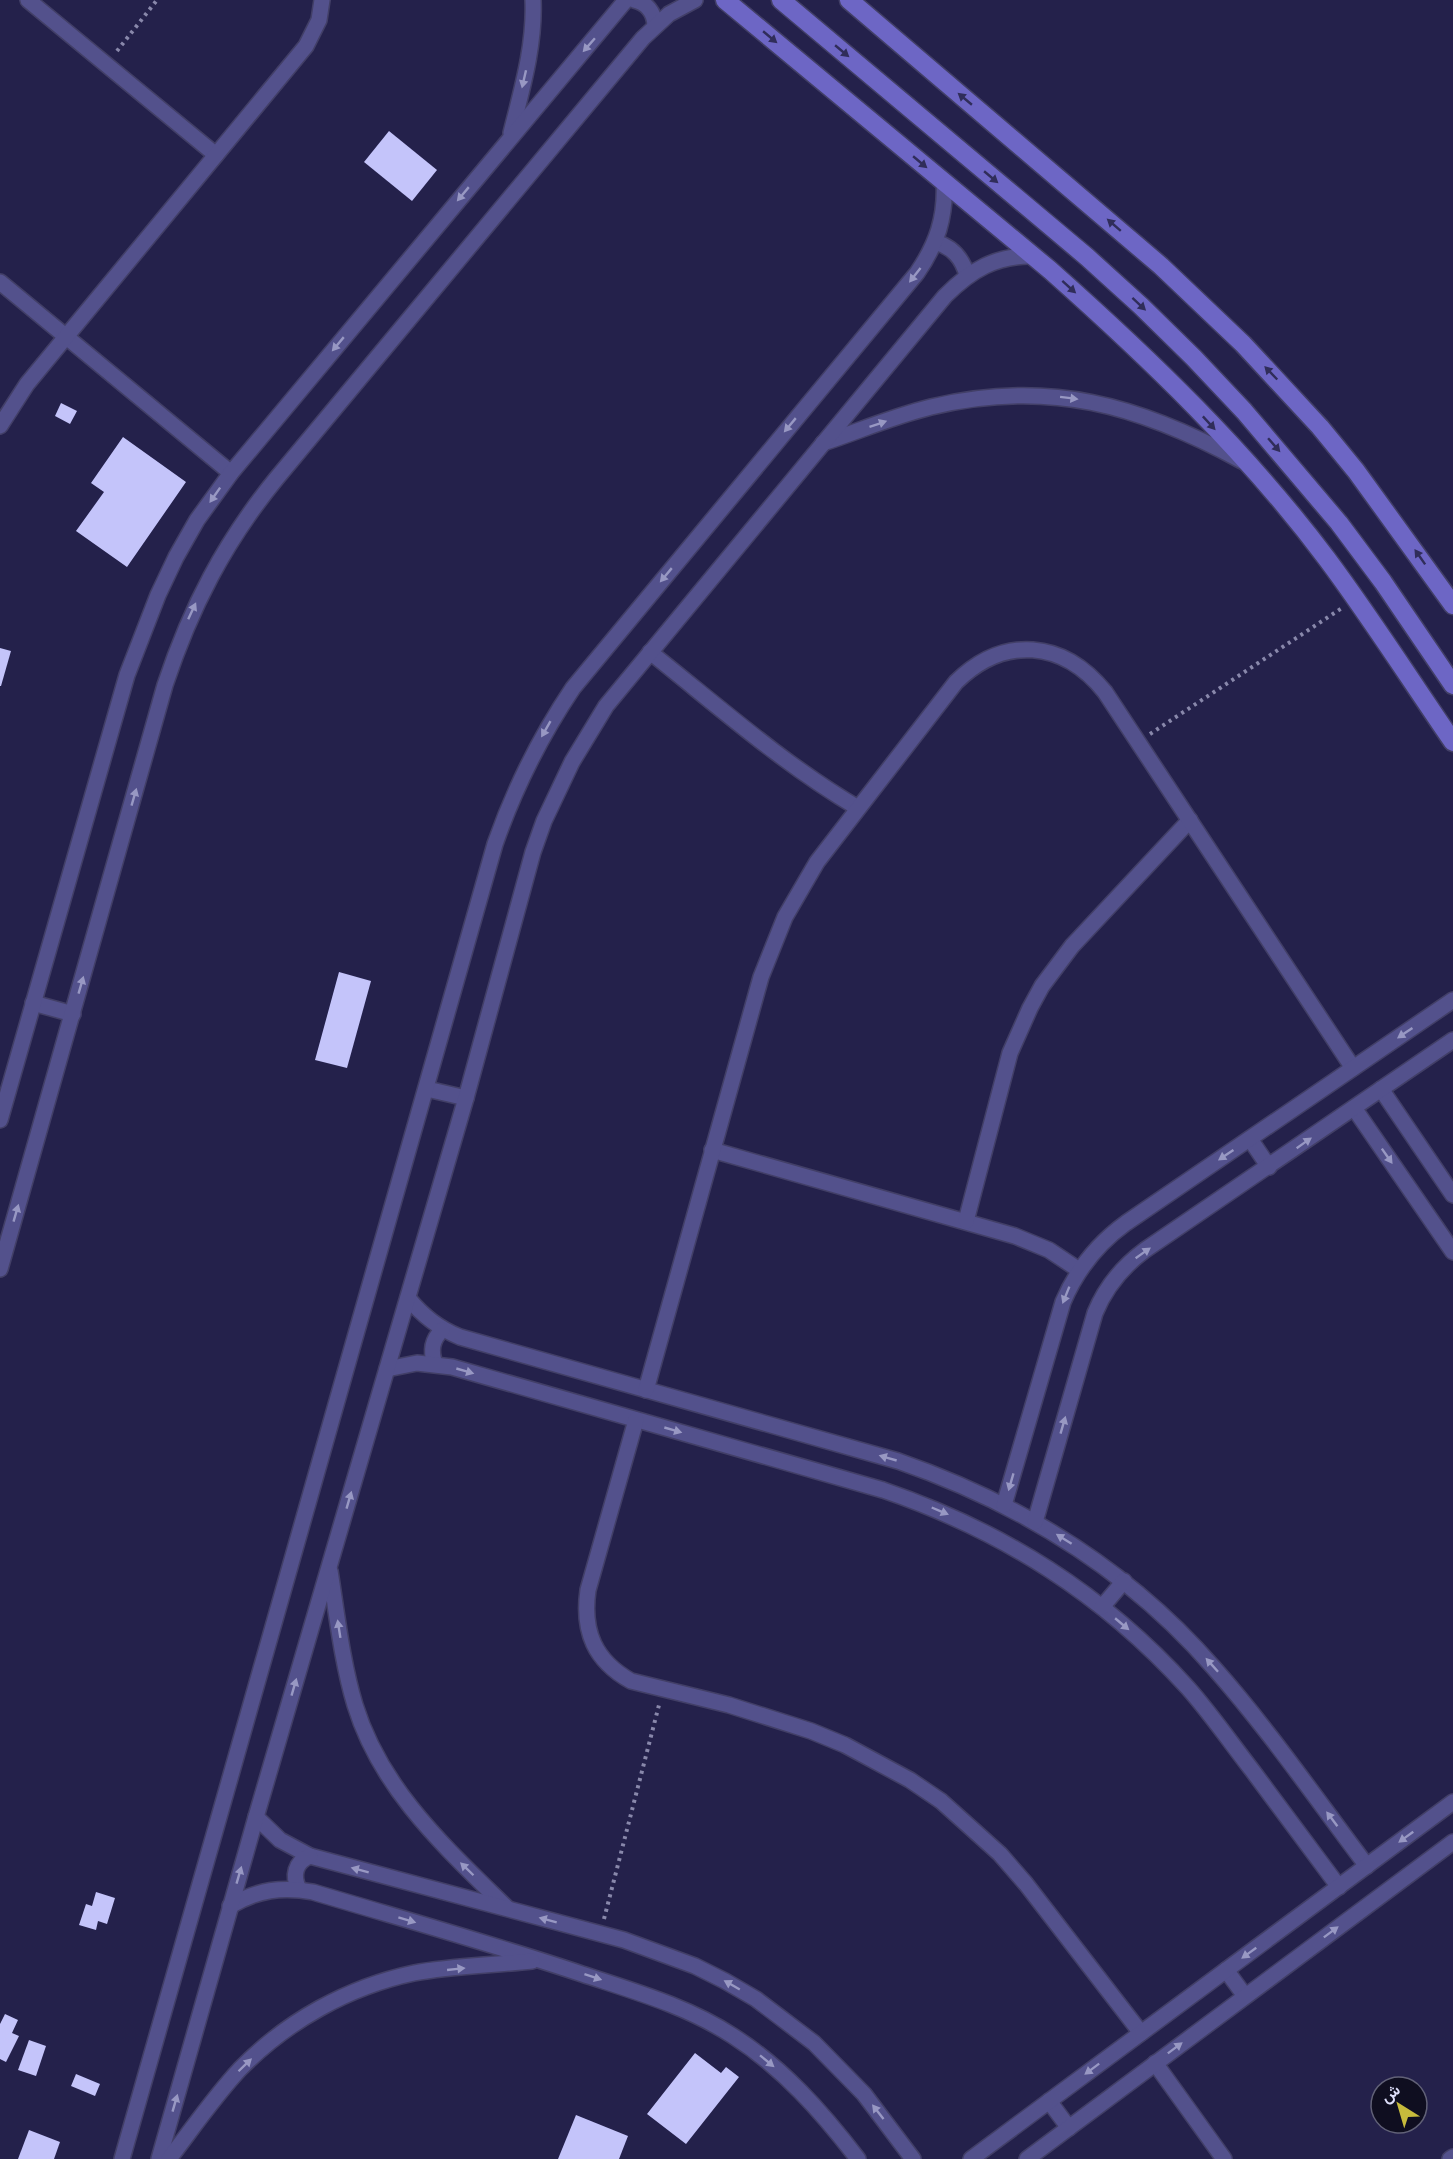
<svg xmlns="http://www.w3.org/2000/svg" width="1453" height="2159" viewBox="0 0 1453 2159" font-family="Cabin,Vazirmatn,sans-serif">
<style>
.building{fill:#c4c4fa}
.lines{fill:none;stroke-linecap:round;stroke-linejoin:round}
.street-casing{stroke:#423f67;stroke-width:18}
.secondary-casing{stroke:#423f67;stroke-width:21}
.path{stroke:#8988ab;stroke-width:4;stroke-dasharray:3 4.5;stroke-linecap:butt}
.street{stroke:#53518c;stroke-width:15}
.secondary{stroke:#6d66c5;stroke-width:18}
.oneway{fill:#302d5a}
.oneway2{fill:#9898c3}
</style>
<rect width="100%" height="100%" fill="#24214b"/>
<!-- building -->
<g class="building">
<path d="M389 131 437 170 412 201 364 162Z"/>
<path d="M61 403 77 411 70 424 55 416Z"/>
<path d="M123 437 186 482 127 567 76 531 104 492 91 483Z"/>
<path d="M0 648 11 651 1 686H0Z"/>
<path d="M339 972 371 981 347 1068 315 1060Z"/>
<path d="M96 1892 115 1898 107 1924 98 1921 96 1930 79 1925 86 1904 92 1906Z"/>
<path d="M5 2014 18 2020 12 2033 19 2036 6 2062 0 2059V2024Z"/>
<path d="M29 2040 46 2046 36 2076 18 2070Z"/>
<path d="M695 2053 721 2073 726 2067 739 2077 686 2144 647 2114Z"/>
<path d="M76 2074 100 2084 95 2096 71 2086Z"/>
<path d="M576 2115 628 2136 619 2159H558Z"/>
<path d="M29 2130 60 2142 54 2159H18Z"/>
</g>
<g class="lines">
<defs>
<g id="street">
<path d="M28 0 216 155"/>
<path d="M634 0C647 3 654 12 655 25"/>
<path d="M511 133C522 89 535 45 533 0"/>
<path d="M935 242C953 247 962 258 967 275"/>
<path d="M0 282 231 473"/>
<path d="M0 426 27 384 306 46 319 20 322 0"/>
<path d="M823 443C859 431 894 416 931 407 1048 379 1139 405 1242 461"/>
<path d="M650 652C718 706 783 764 858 808"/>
<path d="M33 1003 73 1014"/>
<path d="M427 1089 466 1098"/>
<path d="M1381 1089 1453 1195"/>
<path d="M1354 1108 1453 1252"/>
<path d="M0 1120 127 675 158 595 176 557 197 520 231 473 626 0"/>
<path d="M1250 1139 1269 1167"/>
<path d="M712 1150 1015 1236 1049 1250 1079 1270"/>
<path d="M966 1221 1010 1053 1030 1008 1042 986 1072 946 1190 820"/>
<path d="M0 1269 165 685C191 607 224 543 276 479L643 38 669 14 695 0"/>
<path d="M408 1298C423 1316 438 1328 460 1337L898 1461C1019 1503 1129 1570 1214 1668 1269 1730 1317 1800 1367 1866"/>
<path d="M435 1364C430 1350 432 1340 442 1330"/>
<path d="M387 1369 417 1363 452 1367 883 1490C1003 1531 1103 1594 1188 1688 1211 1714 1231 1743 1252 1770 1281 1809 1310 1848 1339 1887"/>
<path d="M646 1390 761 977 785 917 817 862 956 682C1004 635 1063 640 1105 692L1353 1068"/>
<path d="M636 1420 588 1590C582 1632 595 1661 631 1681L729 1705 811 1731 845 1745 910 1780 941 1801 1000 1854 1026 1884 1141 2033"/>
<path d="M1004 1505 1063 1302C1077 1269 1097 1244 1126 1223L1453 1000"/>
<path d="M1035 1522 1095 1313C1106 1286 1122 1267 1145 1250L1453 1040"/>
<path d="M330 1571C337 1615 342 1662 355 1705 381 1790 446 1848 507 1908"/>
<path d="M1102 1607 1124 1581"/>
<path d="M256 1817 280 1840 310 1856 624 1940 695 1966 725 1981 756 1999 814 2043 864 2094 913 2159"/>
<path d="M299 1889C292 1876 295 1862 310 1856"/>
<path d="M230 1906C257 1890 282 1886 313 1892 403 1919 493 1944 582 1974 633 1991 687 2006 733 2036 783 2068 822 2112 858 2159"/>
<path d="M1226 1970 1245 1996"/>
<path d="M1155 2063 1224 2159"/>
<path d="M1049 2101 1069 2128"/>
<path d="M122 2159 495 844C515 787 540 737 573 688L917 273C937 244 946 217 944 182"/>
<path d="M159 2159 256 1817 466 1098 533 852 544 821 572 762 606 706 945 296C971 270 996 255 1034 256"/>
<path d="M169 2159C192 2129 214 2097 240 2069 287 2021 348 1987 414 1973 450 1966 495 1965 532 1961"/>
<path d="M971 2159 1453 1802"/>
<path d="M1027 2159 1453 1842"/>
<path d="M1450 2159 1453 2157"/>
</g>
<g id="secondary">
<path d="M725 0 1050 270C1149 358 1247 452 1327 559 1371 618 1411 681 1453 742"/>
<path d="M781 0 1087 257 1141 306 1194 358 1244 411 1339 523 1383 582 1453 685"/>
<path d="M849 0 1161 266 1243 344 1320 427 1356 471 1453 605"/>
</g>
</defs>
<!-- street casing -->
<use href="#street" class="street-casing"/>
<!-- secondary casing -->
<use href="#secondary" class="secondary-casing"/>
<!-- path -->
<g class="path">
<path d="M117 51 157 0"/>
<path d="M1150 734 1342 608"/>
<path d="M604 1919 659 1705"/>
</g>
<!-- street -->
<use href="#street" class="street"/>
<!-- secondary -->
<use href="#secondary" class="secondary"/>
</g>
<!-- one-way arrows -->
<defs><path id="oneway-solid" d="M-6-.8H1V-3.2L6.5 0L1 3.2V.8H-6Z" transform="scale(1.5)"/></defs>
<g class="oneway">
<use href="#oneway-solid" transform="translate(770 37) rotate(40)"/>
<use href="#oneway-solid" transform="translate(842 51) rotate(40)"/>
<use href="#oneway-solid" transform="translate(965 99) rotate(-140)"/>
<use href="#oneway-solid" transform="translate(920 162) rotate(40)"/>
<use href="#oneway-solid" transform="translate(991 177) rotate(40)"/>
<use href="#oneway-solid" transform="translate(1114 225) rotate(-139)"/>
<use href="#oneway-solid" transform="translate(1069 287) rotate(42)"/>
<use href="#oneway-solid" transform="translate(1139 304) rotate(43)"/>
<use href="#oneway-solid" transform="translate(1271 373) rotate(-134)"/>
<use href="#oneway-solid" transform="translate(1209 423) rotate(47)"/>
<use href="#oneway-solid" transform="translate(1274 445) rotate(49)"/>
<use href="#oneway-solid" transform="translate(1420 557) rotate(-125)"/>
</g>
<g class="oneway2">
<use href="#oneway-solid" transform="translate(589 45) rotate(131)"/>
<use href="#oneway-solid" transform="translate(524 79) rotate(103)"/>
<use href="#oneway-solid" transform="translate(463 194) rotate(130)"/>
<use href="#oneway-solid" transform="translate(915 275) rotate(128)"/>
<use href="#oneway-solid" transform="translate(338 344) rotate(130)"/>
<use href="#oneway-solid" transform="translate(1069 398) rotate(7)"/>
<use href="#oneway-solid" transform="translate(878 424) rotate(-19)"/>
<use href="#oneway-solid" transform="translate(790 425) rotate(130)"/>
<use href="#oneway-solid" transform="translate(215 495) rotate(125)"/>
<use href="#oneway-solid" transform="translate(666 575) rotate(130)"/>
<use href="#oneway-solid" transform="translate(192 611) rotate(-65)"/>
<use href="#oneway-solid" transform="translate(546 729) rotate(120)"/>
<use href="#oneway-solid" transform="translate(134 797) rotate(-74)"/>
<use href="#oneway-solid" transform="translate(81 985) rotate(-74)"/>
<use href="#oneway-solid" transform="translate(1405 1033) rotate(146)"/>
<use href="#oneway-solid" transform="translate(1304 1143) rotate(-35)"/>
<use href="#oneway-solid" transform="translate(1226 1155) rotate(146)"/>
<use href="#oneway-solid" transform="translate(1387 1156) rotate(55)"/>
<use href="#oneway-solid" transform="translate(16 1213) rotate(-74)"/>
<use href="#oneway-solid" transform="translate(1143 1253) rotate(-35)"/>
<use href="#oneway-solid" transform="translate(1066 1295) rotate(112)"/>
<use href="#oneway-solid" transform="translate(465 1371) rotate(16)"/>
<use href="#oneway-solid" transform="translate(1063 1425) rotate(-74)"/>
<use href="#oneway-solid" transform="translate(673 1430) rotate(16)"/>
<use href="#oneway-solid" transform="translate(888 1458) rotate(-164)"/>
<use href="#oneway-solid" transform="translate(1011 1482) rotate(106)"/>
<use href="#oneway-solid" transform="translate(349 1500) rotate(-74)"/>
<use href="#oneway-solid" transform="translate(940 1511) rotate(23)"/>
<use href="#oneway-solid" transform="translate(1064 1539) rotate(-148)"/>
<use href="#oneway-solid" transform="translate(1122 1624) rotate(40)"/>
<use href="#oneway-solid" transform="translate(339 1629) rotate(-99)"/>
<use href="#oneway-solid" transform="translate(1212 1665) rotate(-132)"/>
<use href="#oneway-solid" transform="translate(294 1687) rotate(-74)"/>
<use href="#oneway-solid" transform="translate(1332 1819) rotate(-127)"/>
<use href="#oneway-solid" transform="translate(1406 1837) rotate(144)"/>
<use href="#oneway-solid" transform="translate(467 1869) rotate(-136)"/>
<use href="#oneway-solid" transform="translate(360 1870) rotate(-165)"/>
<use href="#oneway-solid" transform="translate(239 1875) rotate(-74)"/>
<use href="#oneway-solid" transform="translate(407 1920) rotate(17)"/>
<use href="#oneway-solid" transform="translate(548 1920) rotate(-165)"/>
<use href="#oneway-solid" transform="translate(1331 1932) rotate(-37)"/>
<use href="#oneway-solid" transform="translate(1249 1953) rotate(144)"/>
<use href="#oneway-solid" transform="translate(456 1969) rotate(-6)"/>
<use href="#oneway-solid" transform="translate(593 1977) rotate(18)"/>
<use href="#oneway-solid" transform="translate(732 1985) rotate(-150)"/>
<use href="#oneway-solid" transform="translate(1175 2048) rotate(-37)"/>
<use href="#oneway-solid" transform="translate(767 2061) rotate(39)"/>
<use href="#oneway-solid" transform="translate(245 2065) rotate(-44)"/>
<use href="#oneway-solid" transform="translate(1092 2069) rotate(143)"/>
<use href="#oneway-solid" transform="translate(175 2103) rotate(-74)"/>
<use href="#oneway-solid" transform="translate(878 2112) rotate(-128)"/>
</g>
<!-- north arrow -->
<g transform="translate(1399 2105) rotate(323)"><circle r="28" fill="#0f0e20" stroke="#616177" stroke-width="1.5"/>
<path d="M0-4.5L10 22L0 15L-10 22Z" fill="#c7bb3c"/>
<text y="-9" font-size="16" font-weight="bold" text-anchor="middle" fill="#dddefa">ش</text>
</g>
</svg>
